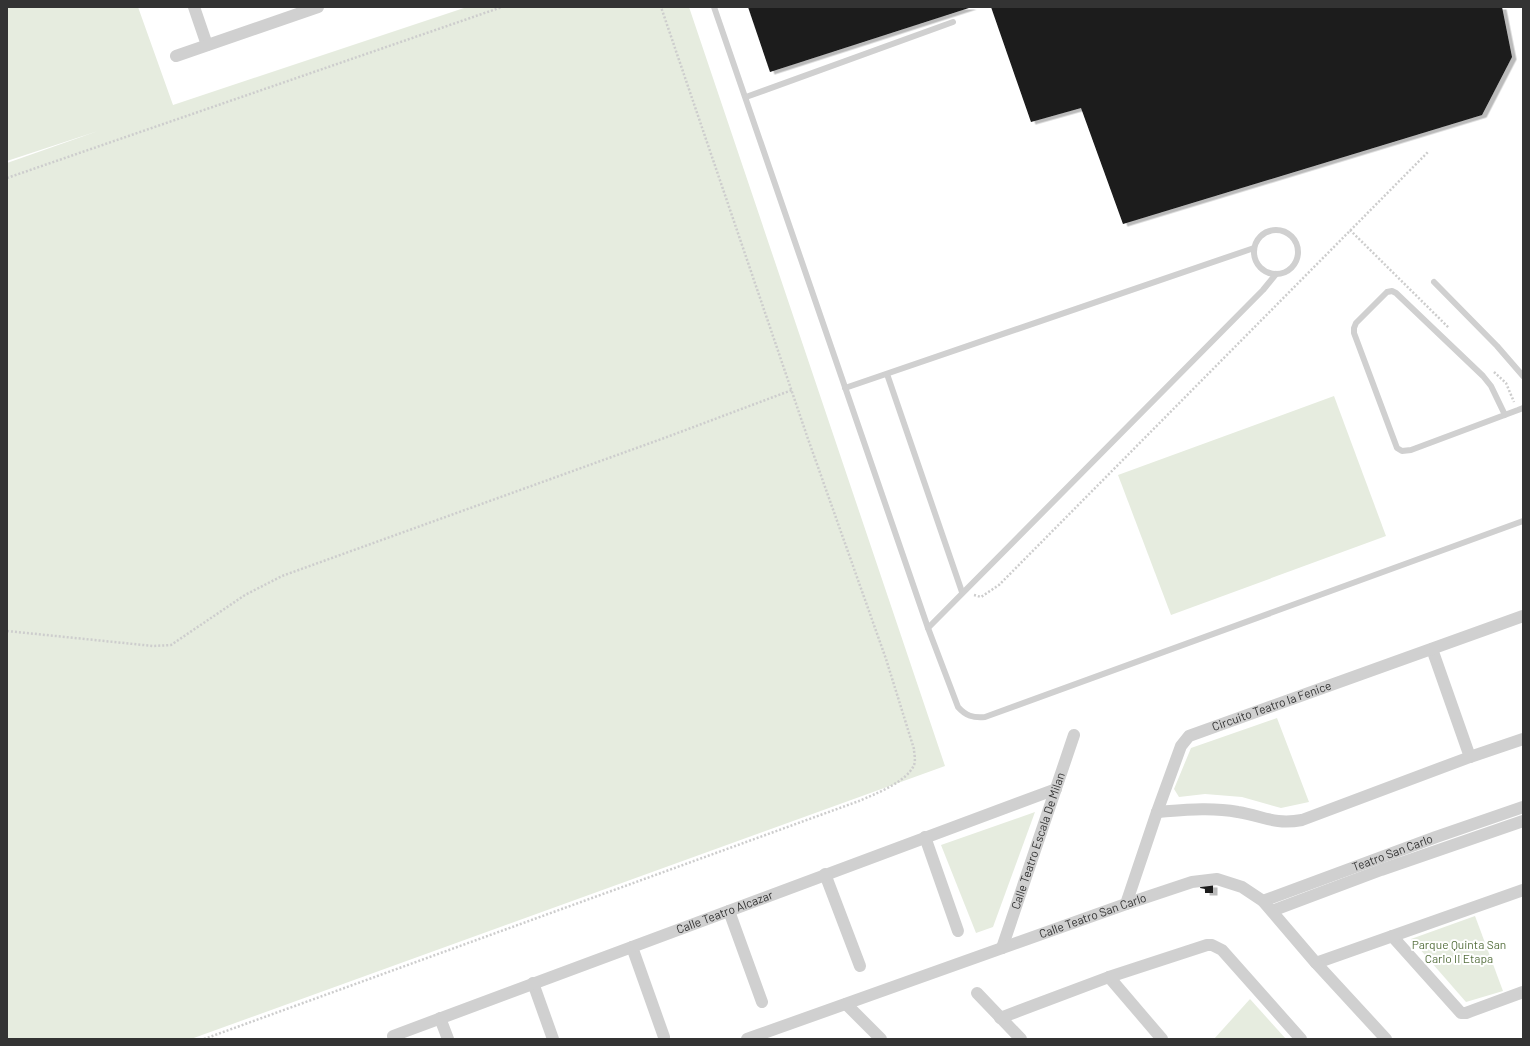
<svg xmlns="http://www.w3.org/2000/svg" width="1530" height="1046" viewBox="0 0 1530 1046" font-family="Barlow,sans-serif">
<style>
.green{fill:#e6ecdf}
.building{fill:#1a1a1a;filter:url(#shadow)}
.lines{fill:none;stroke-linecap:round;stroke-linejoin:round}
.path{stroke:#cdcdcd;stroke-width:2.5;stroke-dasharray:2 2;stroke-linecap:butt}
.service{stroke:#d0d0d0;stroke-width:6}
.minor{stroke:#d0d0d0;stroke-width:12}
.labels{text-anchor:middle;stroke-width:4;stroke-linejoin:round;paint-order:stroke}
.street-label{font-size:12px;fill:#333;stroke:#fff}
.park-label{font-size:12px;fill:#56703f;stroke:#fff}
</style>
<defs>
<filter id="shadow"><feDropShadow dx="4.5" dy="2.5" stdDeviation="0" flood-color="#0004"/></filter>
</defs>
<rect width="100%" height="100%" fill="#fff"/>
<!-- green -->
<g class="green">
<path d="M7 7H138L173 105 467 7H689L945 766 191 1039H7V163L98 131 7 161Z"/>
<path d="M1334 396 1386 536 1171 615 1118 475Z"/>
<path d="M1277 718 1309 802 1281 808 1242 797 1205 794 1179 797 1174 789 1191 748Z"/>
<path d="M1035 812 993 927 976 933 941 845Z"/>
<path d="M1475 916 1503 991 1466 1002 1411 939Z"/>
<path d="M1250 999 1286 1039H1214Z"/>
</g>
<!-- building -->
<g class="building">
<path d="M748 7H972L770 72Z"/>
<path d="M991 7H1502L1512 57 1482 115 1123 224 1081 108 1031 122Z"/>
<path d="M1201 884 1213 885V893H1205V889L1200 888Z"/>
</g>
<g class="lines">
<!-- path -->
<g class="path">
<path d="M7 178 502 7"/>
<path d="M1350 230 1449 328"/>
<path d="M1494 372 1506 383 1514 402"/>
<path d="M974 595 981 597 999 585 1428 152"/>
<path d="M7 631 153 646 171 645 245 595 282 576 667 437 792 390"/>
<path d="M204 1039 859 801C875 794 907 782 914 765 916 760 914 754 914 749L886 659 807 436 661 7"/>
</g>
<!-- service -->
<g class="service">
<path d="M714 7 928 628 958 707C966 716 973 718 985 717L1523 521"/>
<path d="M746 97 953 22"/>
<circle cx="1276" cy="252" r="22"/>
<path d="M1434 282 1497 346 1523 376"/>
<path d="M887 374 962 592"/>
<path d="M845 388 1254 248"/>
<path d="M1505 415 1491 386 1483 376 1396 293 1392 291 1387 292 1356 323 1354 328V333L1397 448 1402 451 1411 450 1518 410 1523 408"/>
<path d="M928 628 1263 290 1276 274"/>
</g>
<!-- minor -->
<g class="minor">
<path d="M194 7 207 45"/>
<path d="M176 56 318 7"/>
<path d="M1432 649 1470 757"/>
<path d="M1157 812C1184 810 1211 807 1238 812 1263 816 1274 825 1302 820L1470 757 1523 739"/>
<path d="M925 837 958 931"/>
<path d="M825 874 860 966"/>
<path id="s1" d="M1263 901 1436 837 1523 807"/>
<path id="s2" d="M1126 904 1157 812 1181 746 1189 736 1523 616"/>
<path d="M729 911 762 1002"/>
<path d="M1272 911 1381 870 1523 821"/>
<path d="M1392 936 1461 1013H1466L1523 992"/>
<path d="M632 947 664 1037"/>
<path id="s3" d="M1002 948 1074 735"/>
<path d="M1316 963 1523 890"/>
<path d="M1109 977 1162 1039"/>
<path d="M533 983 553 1039"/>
<path d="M977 993 1021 1039"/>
<path d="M846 1004 881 1039"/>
<path d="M440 1018 448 1039"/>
<path d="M1000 1018 1109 977 1207 945H1212L1222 950 1301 1039"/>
<path id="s4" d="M393 1036 1056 789"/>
<path id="s5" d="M747 1039 1126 904 1192 882 1217 879 1242 887 1263 901 1316 963 1386 1039"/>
</g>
</g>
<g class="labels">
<!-- street labels -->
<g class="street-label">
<text dy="4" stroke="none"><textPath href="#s2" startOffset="268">Circuito Teatro la Fenice</textPath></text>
<text dy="4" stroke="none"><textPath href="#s3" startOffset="113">Calle Teatro Escala De Milan</textPath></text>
<text dy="4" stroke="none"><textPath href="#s1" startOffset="138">Teatro San Carlo</textPath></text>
<text dy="4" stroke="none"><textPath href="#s4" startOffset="354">Calle Teatro Alcazar</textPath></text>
<text dy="4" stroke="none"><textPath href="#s5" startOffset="367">Calle Teatro San Carlo</textPath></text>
</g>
<!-- park labels -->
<g class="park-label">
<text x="1459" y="949">Parque Quinta San<tspan x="1459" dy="14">Carlo II Etapa</tspan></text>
</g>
</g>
<!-- border -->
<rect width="1530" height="1046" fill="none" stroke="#333333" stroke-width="16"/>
</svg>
